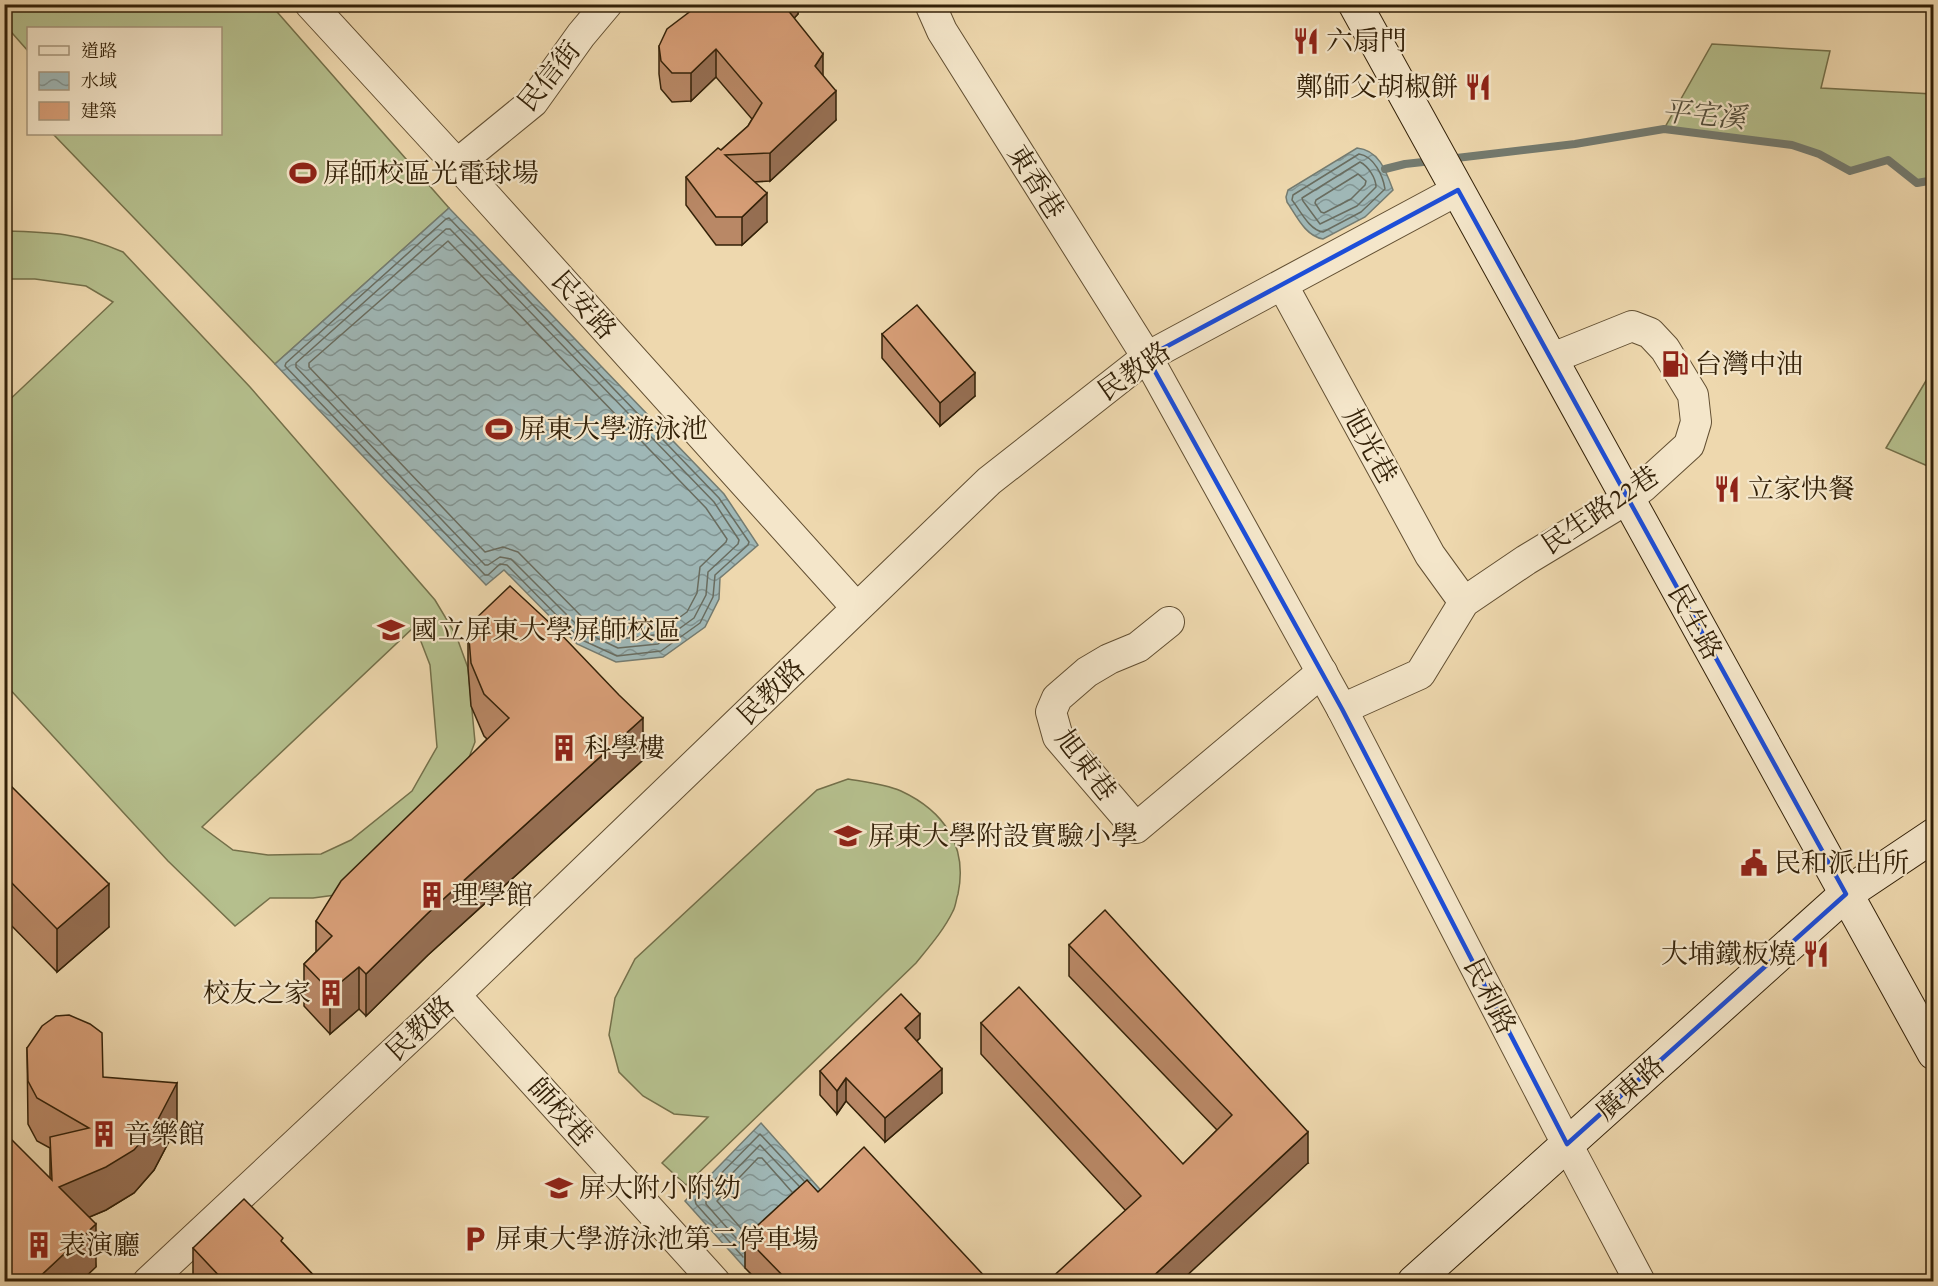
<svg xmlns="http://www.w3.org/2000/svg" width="1938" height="1286" viewBox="0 0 1938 1286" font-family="'EB Garamond','Noto Serif TC',serif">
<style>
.grass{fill:#b5bf8d;stroke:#74704a;stroke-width:1.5;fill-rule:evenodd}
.water{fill:url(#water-waves);stroke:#747b70;stroke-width:1.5}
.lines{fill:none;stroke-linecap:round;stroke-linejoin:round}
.shore{stroke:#696c5f;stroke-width:1.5}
.stream{stroke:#747b70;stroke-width:8}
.street-casing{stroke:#624f32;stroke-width:32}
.secondary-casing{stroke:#332108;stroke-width:35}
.street{stroke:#f4e6ca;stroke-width:30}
.secondary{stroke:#f4e6ca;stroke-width:33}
.wall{fill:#b98866;stroke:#332108;stroke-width:1.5}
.shaded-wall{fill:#966f53;stroke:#332108;stroke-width:1.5}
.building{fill:#d79e77;stroke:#332108;stroke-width:1.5}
.marked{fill:none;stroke:#1d4ed8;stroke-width:4.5;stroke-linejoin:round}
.labels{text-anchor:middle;stroke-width:4.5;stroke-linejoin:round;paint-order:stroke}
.poi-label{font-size:27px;fill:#332108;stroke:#f4e6ca;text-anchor:start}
.street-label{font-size:27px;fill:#332108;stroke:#f4e6ca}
.water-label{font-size:28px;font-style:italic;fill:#534e3c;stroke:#f4e6ca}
</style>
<defs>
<pattern id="water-waves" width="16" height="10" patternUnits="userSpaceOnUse" patternTransform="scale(1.5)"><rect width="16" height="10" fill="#9fb7b6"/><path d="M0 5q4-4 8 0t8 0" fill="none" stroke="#829492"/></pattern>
</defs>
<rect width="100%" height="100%" fill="#eed8ae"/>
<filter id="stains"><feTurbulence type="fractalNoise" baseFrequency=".00333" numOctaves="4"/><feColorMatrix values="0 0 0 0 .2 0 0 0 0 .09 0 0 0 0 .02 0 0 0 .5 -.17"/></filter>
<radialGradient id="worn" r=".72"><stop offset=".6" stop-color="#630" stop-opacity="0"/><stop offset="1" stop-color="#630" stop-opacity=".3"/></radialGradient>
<!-- grass -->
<g class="grass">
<path d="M5 5H271L449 208 275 364 53 134H220V28H28V51L5 25Z"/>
<path d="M1712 44 1830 51 1821 88 1933 94V180L1917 183 1888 160 1850 171 1819 154 1792 145 1664 129Z"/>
<path d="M5 231C51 232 79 233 123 252L250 387 435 600 456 635 468 668 475 742 458 786 343 894 313 898H270L235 926 168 861 5 684 4 405 113 302 86 286 35 279H5ZM413 628 420 639 430 665 437 747 412 791 351 840 321 854 268 855 233 850 202 827Z"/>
<path d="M1933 369 1934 462 1930 467 1886 448Z"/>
<path d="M848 779C866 782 885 784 901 791 944 811 968 846 958 894 956 899 956 906 953 911 944 930 929 947 916 963L686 1185 662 1163 708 1117 674 1114 643 1096 619 1072 609 1035 615 998 635 959 817 790Z"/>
</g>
<!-- water -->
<g class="water">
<path d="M1357 148C1379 150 1386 171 1393 190L1365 217 1323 239C1305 236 1296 215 1287 202L1286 197 1288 190Z"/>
<path d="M449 208 724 494 758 545 720 578 719 599 705 627 663 657 616 662 577 644 504 570 486 585 275 364Z"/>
<path d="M761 1123 825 1195 745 1268 685 1201Z"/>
</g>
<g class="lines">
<!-- shore -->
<g class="shore">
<path d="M1359 154C1374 156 1383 176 1385 189L1361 212 1323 232C1309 230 1300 210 1292 200L1293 195Z"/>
<path d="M1360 162C1368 166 1376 178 1376 187L1357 206 1320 224 1303 201 1302 198Z"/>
<path d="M1358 174 1366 181 1365 185 1351 199 1324 213 1321 212 1315 203 1316 200Z"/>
<path d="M449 218 719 498 749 542 748 545 715 575 713 597 700 623 661 651 617 656 580 639 507 565 500 564 488 575H485L285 366 286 363 446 219Z"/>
<path d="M446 229H450L714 502 739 540 738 544 708 572 706 595 694 618 658 644 618 648 584 632 511 559 500 557 488 565H485L296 367V363Z"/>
<path d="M448 241 706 508 727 539 726 542 700 567 697 593 687 612 655 635 620 639 590 625 518 552 503 547 485 552 309 367V363Z"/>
<path d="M746 1234 717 1201 758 1158H762L792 1192"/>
<path d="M743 1246 706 1204V1200L760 1145 799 1186"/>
<path d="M743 1257 696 1204 695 1200 760 1134 804 1181"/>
</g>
<!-- stream -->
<g class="stream">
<path d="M1448 159 1575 144 1664 129 1792 145 1819 154 1850 171 1888 160 1917 183 1934 180"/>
<path d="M1385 169 1405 164 1432 161"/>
</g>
<defs>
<g id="street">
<path d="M310 4 457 164 856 607"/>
<path d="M930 4 942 31 1147 357 1342 709 1567 1144 1640 1282"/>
<path d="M457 164 533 102 581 35 607 4"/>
<path d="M1283 286 1430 555 1464 602"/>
<path d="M1169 622 1138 647 1109 659 1087 672 1057 698 1051 712 1058 737 1136 828 1322 672"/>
<path d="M1342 709 1420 674 1464 602 1526 560 1627 499 1644 486 1689 445 1696 422 1693 395 1665 349 1650 333 1632 326 1550 359"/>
<path d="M455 995 715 1282"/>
<path d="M148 1282 455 995 989 481 1147 357 1458 190"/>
</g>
<g id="secondary">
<path d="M1355 4 1934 1053"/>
<path d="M1414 1282 1846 894 1934 835"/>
</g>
</defs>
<!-- street casing -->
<use href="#street" class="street-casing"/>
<!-- secondary casing -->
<use href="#secondary" class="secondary-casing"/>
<!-- street -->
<use href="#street" class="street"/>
<!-- secondary -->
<use href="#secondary" class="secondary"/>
</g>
<!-- wall -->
<g class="wall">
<path d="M798 4V14L794 18 823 76 836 120 770 181 754 182 767 222 742 245H716L686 205V177L721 150 748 126 752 119 716 77 691 101 672 102 661 89 659 74V46Z"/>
<path d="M882 334 975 396 940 426 882 358Z"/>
<path d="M468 626 643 760 428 955 366 1016 359 1009 330 1034 304 1006V964L316 952V921L487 739 484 736 471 706 468 668Z"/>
<path d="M4 779 109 927 57 972 4 918Z"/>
<path d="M1069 945 1308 1163 1125 1210 981 1054V1023L1183 1164 1217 1130 1069 976Z"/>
<path d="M920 1038 917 1041 942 1093 885 1142 846 1101 837 1114 820 1095V1071Z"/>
<path d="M27 1048 103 1077 177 1126 154 1170 134 1193 106 1210 89 1217 96 1267 50 1178V1148L37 1141 28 1124Z"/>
<path d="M818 1192 989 1281H758L745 1268V1237Z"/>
<path d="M283 1243 319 1281H193V1248Z"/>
</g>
<!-- shaded-wall -->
<g class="shaded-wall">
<path d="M782 4H798V14L782 31Z"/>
<path d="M716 49V77L691 101V73Z"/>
<path d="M823 54V82L815 66Z"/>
<path d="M836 91V120L770 181V153Z"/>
<path d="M767 193V222L742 245V217Z"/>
<path d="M975 373V396L940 426V403Z"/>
<path d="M643 718V760L428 955 366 1016V974L428 913Z"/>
<path d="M109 884V927L57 972V929Z"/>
<path d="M359 967V1009L330 1034V991Z"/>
<path d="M920 1014V1038L905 1051V1028Z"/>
<path d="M942 1069V1093L885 1142V1118Z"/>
<path d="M846 1078V1101L837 1114V1091Z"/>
<path d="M177 1083V1126L154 1170 134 1193 106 1210 59 1230V1187Z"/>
<path d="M1308 1132V1163L1181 1281H1148Z"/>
<path d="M96 1224V1267L81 1281H35Z"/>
</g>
<!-- building -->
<g class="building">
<path d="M700 4H783L823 54 815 66 836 91 770 153 725 155 767 193 742 217H716L686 177 718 148 721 150 748 126 762 103 716 49 691 73H672L661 61 659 46 667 29Z"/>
<path d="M917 305 975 373 940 403 882 334Z"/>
<path d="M510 586 553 626 619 695 643 718 428 913 366 974 359 967 330 991 304 964 332 936 316 921 341 881 509 718 484 694 471 663 468 626Z"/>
<path d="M4 779 109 884 57 929 4 875Z"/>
<path d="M1105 910 1308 1132 1148 1281H1048L1141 1196 981 1023 1019 987 1183 1164 1232 1115 1069 945Z"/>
<path d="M901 994 920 1014 905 1028 942 1069 885 1118 846 1078 837 1091 820 1071Z"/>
<path d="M69 1015 90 1024 102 1033 103 1077 177 1083 154 1127 134 1150 106 1167 59 1187 96 1224 35 1281H4V1132L52 1180 50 1137 89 1128 37 1098 28 1081 27 1048 42 1026 56 1016Z"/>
<path d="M864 1147 989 1281H788L745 1237 807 1180 818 1192Z"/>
<path d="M244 1199 283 1238 281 1241 319 1281H224L193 1248Z"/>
</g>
<!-- marked area -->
<path class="marked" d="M1458 190 1846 894 1567 1144 1342 709 1147 357Z"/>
<!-- icons -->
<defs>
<symbol id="restaurant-bare" viewBox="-9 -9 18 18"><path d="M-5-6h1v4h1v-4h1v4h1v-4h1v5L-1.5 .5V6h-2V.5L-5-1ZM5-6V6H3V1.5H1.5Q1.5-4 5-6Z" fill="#8f2418" stroke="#f4e6ca" stroke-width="2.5" paint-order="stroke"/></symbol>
<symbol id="stadium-bare" viewBox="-9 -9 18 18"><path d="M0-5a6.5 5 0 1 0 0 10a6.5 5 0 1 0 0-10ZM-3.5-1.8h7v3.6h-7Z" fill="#8f2418" stroke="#f4e6ca" stroke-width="2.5" paint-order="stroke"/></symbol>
<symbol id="fuel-bare" viewBox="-9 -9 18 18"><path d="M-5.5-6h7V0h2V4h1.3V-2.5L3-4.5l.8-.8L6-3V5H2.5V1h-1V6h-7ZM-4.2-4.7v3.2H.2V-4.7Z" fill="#8f2418" stroke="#f4e6ca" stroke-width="2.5" paint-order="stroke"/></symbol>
<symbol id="university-bare" viewBox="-9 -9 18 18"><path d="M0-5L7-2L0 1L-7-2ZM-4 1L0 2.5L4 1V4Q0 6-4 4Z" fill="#8f2418" stroke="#f4e6ca" stroke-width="2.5" paint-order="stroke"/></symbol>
<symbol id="building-bare" viewBox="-9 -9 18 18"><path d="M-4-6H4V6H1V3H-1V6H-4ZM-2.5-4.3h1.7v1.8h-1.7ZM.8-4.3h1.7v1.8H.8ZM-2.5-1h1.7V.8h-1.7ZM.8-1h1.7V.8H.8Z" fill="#8f2418" stroke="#f4e6ca" stroke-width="2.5" paint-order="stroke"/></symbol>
<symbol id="school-bare" viewBox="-9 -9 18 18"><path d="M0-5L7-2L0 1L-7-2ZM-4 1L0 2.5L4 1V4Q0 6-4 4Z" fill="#8f2418" stroke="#f4e6ca" stroke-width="2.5" paint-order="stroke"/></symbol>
<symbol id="civic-bare" viewBox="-9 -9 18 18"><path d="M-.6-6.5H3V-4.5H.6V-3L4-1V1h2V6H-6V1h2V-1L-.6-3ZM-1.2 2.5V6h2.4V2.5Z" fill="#8f2418" stroke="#f4e6ca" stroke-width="2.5" paint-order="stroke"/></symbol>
<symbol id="parking-bare" viewBox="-9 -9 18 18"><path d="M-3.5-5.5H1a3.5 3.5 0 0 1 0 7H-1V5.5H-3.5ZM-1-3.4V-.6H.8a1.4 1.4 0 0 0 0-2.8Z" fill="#8f2418" stroke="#f4e6ca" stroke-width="2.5" paint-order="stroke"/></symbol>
</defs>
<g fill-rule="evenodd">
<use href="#restaurant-bare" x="1287" y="22" width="38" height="38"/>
<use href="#restaurant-bare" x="1459" y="68" width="38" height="38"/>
<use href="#stadium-bare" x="284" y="154" width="38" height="38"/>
<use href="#fuel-bare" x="1656" y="345" width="38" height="38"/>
<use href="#stadium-bare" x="480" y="410" width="38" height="38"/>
<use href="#restaurant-bare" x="1708" y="470" width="38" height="38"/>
<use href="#university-bare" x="372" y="611" width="38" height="38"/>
<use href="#building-bare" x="545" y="729" width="38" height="38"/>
<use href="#school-bare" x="829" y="817" width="38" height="38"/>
<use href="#civic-bare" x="1735" y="844" width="38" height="38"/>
<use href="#building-bare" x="413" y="876" width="38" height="38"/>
<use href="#restaurant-bare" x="1797" y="935" width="38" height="38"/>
<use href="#building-bare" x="312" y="974" width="38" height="38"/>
<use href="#building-bare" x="85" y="1115" width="38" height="38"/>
<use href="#school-bare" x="540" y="1169" width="38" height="38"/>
<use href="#parking-bare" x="456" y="1220" width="38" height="38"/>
<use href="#building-bare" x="20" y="1226" width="38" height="38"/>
</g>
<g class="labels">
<!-- poi labels -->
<g class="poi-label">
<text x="1326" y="50">六扇門</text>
<text x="1458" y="96" text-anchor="end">鄭師父胡椒餅</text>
<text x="323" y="182">屏師校區光電球場</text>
<text x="1695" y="373">台灣中油</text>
<text x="519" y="438">屏東大學游泳池</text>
<text x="1747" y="498">立家快餐</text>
<text x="411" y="639">國立屏東大學屏師校區</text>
<text x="584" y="757">科學樓</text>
<text x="868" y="845">屏東大學附設實驗小學</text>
<text x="1774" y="872">民和派出所</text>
<text x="452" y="904">理學館</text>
<text x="1796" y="963" text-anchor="end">大埔鐵板燒</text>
<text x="311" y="1002" text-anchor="end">校友之家</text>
<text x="124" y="1143">音樂館</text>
<text x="579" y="1197">屏大附小附幼</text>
<text x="495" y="1248">屏東大學游泳池第二停車場</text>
<text x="59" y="1254">表演廳</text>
</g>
<!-- street labels -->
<g class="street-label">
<text transform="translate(549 76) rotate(-51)" y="9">民信街</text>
<text transform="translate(1036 182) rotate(58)" y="9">東香巷</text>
<text transform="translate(584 305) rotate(48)" y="9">民安路</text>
<text transform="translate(1134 371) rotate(-35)" y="9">民教路</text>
<text transform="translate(1370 446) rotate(61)" y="9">旭光巷</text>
<text transform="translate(1600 510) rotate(-34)" y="9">民生路22巷</text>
<text transform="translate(1695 622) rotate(61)" y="9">民生路</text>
<text transform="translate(771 692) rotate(-44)" y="9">民教路</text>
<text transform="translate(1086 765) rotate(53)" y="9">旭東巷</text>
<text transform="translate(1490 996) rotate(63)" y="9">民利路</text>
<text transform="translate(420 1028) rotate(-43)" y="9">民教路</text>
<text transform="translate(1630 1088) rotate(-42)" y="9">廣東路</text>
<text transform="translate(561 1112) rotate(48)" y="9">師校巷</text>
</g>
<!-- water labels -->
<g class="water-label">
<text transform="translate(1704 114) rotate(5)" y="10">平宅溪</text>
</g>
</g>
<!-- margin -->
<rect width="1938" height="1286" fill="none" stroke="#eed8ae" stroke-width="24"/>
<rect x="6" y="6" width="1926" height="1274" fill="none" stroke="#332108" stroke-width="3"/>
<rect x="12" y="12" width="1914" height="1262" fill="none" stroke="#332108" stroke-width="1.5"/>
<!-- legend -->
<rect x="27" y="27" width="195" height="108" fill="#f4e6ca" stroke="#a7977c" stroke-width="1.5"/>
<rect x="39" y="46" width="30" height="9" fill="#f4e6ca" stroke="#a7977c" stroke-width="1.5"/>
<text x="81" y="57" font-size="18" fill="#332108">道路</text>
<rect x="39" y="72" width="30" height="18" fill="url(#water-waves)" stroke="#a7977c" stroke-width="1.5"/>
<text x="81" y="87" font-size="18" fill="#332108">水域</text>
<rect x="39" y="102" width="30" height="18" fill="#d79e77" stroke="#a7977c" stroke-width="1.5"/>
<text x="81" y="117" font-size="18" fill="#332108">建築</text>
<rect width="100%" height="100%" filter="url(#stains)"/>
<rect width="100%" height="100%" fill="url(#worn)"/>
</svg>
